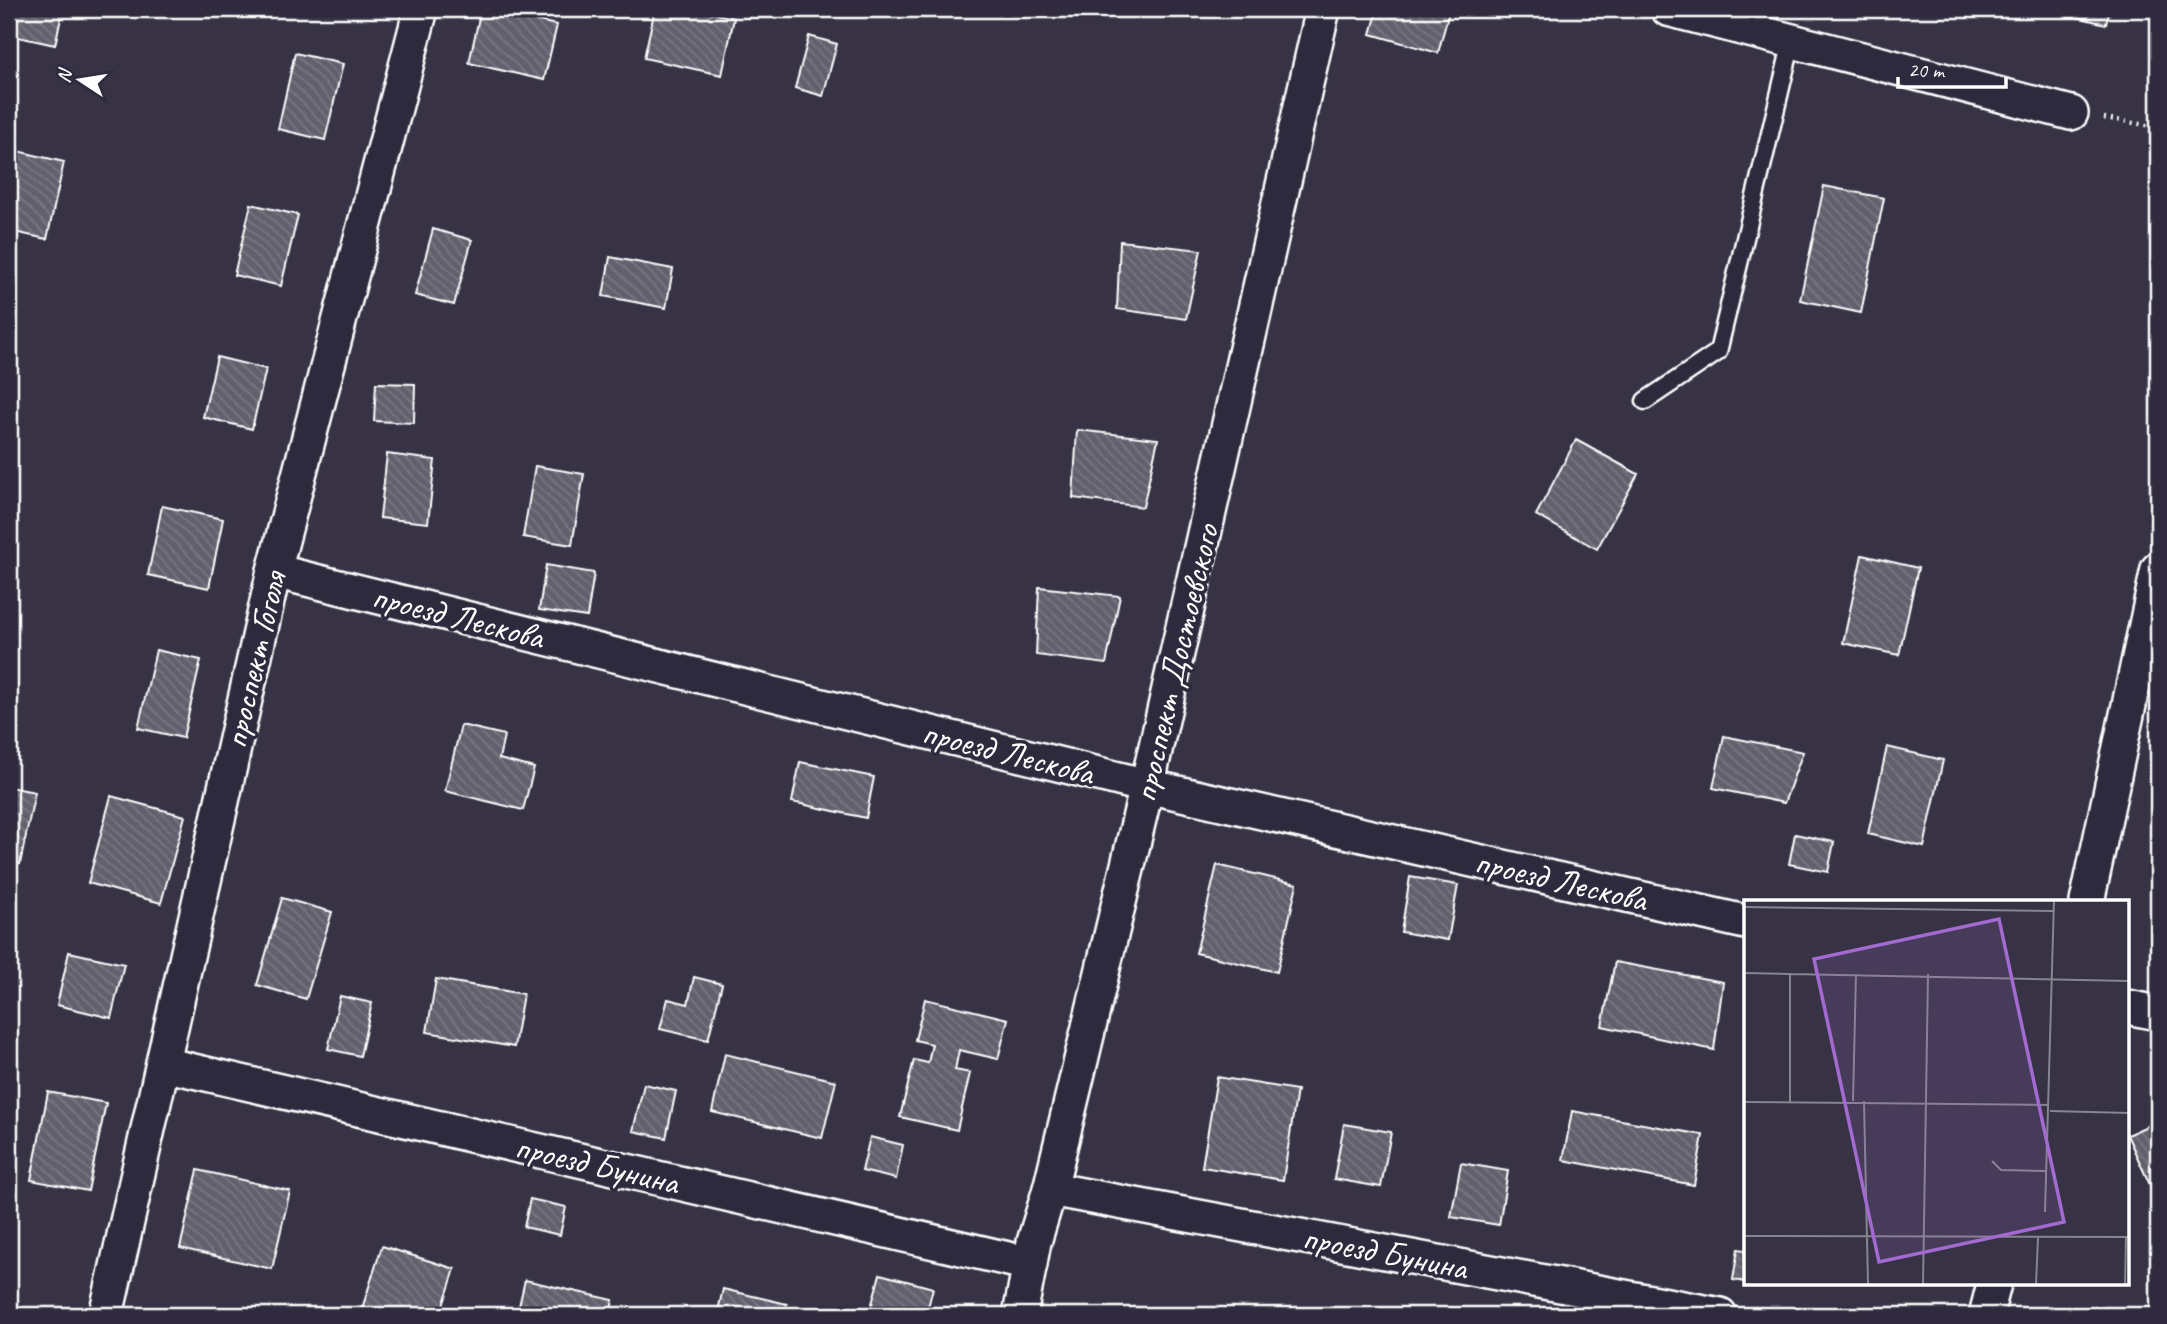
<svg xmlns="http://www.w3.org/2000/svg" width="2167" height="1324" viewBox="0 0 2167 1324" font-family="Caveat,sans-serif">
<style>
.building{fill:url(#building-back-hatch);stroke:#fff;stroke-width:2}
.lines{fill:none;stroke-linecap:round;stroke-linejoin:round}
.lane-casing{stroke:#fff;stroke-width:21}
.street-casing{stroke:#fff;stroke-width:38}
.path{stroke:#fff;stroke-width:4.5;stroke-dasharray:2 5;stroke-linecap:butt}
.lane{stroke:#2f2a3d;stroke-width:16}
.street{stroke:#2f2a3d;stroke-width:33}
.labels{text-anchor:middle;stroke-width:7;stroke-linejoin:round;paint-order:stroke}
.street-label{font-size:35px;fill:#fff;stroke:#2f2a3d}
.inset-road{fill:none;stroke:#87858f;stroke-width:2}
.view{fill:#a36bd2;fill-opacity:0.15;stroke:#a36bd2;stroke-width:3.5}
.inset-edge{fill:none;stroke:#fff;stroke-width:3.5}
</style>
<defs>
<pattern id="building-back-hatch" width="6" height="6" patternUnits="userSpaceOnUse" patternTransform="scale(1.75)"><rect width="6" height="6" fill="#635f6d"/><path d="M-1 5l2 2M0 0l6 6M5-1l2 2" fill="none" stroke="#7a7783"/></pattern>
</defs>
<rect width="100%" height="100%" fill="#373345"/>
<filter id="ink" filterUnits="userSpaceOnUse"><feTurbulence type="fractalNoise" baseFrequency=".0143" numOctaves="2"/><feDisplacementMap in="SourceGraphic" scale="14" xChannelSelector="R" yChannelSelector="G"/><feConvolveMatrix kernelMatrix="1 2 1 2 8 2 1 2 1" color-interpolation-filters="sRGB"/></filter>
<g filter="url(#ink)">
<!-- building -->
<g class="building">
<path d="M9 9H63L55 45 9 35Z"/>
<path d="M481 9 557 25 544 80 469 63Z"/>
<path d="M655 9H695L734 18 722 75 644 58Z"/>
<path d="M1378 9H1436L1449 12 1438 53 1371 34Z"/>
<path d="M2042 9H2110L2106 24Z"/>
<path d="M809 36 837 44 823 96 795 88Z"/>
<path d="M295 53 343 64 325 140 278 129Z"/>
<path d="M9 149 64 162 47 239 9 231Z"/>
<path d="M1824 186 1884 198 1861 313 1800 300Z"/>
<path d="M251 204 298 215 281 286 234 275Z"/>
<path d="M433 229 472 240 454 305 415 295Z"/>
<path d="M1120 241 1201 250 1186 319 1117 309Z"/>
<path d="M610 257 673 269 666 308 603 296Z"/>
<path d="M217 357 266 369 252 429 203 417Z"/>
<path d="M376 383 415 384 414 423 374 421Z"/>
<path d="M1077 430 1158 439 1143 507 1073 498Z"/>
<path d="M1576 440 1638 474 1597 549 1536 515Z"/>
<path d="M387 454 435 460 428 523 380 518Z"/>
<path d="M535 466 584 474 572 545 523 537Z"/>
<path d="M162 506 223 519 209 588 148 575Z"/>
<path d="M1862 555 1918 568 1899 655 1843 643Z"/>
<path d="M546 565 594 573 587 617 539 610Z"/>
<path d="M1039 587 1120 596 1106 664 1036 655Z"/>
<path d="M156 650 201 660 183 738 138 728Z"/>
<path d="M461 725 504 735 499 759 534 768 523 810 445 791Z"/>
<path d="M1724 736 1803 752 1784 803 1713 788Z"/>
<path d="M1887 747 1943 760 1924 847 1868 834Z"/>
<path d="M800 762 874 777 866 818 792 802Z"/>
<path d="M9 787 35 792 20 864 9 862Z"/>
<path d="M111 796 185 816 161 903 88 883Z"/>
<path d="M1795 834 1834 842 1828 872 1789 864Z"/>
<path d="M2158 842V872L2150 870Z"/>
<path d="M1217 865 1297 884 1277 972 1196 953Z"/>
<path d="M1410 877 1458 885 1448 940 1401 932Z"/>
<path d="M282 898 332 912 306 999 257 985Z"/>
<path d="M69 952 124 964 111 1018 57 1005Z"/>
<path d="M1615 962 1723 982 1714 1050 1602 1026Z"/>
<path d="M694 977 722 984 708 1040 660 1029 668 999 688 1004Z"/>
<path d="M436 979 523 994 514 1047 427 1032Z"/>
<path d="M340 996 372 1003 360 1056 328 1049Z"/>
<path d="M925 999 1008 1019 998 1059 959 1050 955 1070 970 1073 957 1130 900 1117 914 1060 928 1063 932 1044 915 1040Z"/>
<path d="M725 1054 836 1081 822 1138 712 1112Z"/>
<path d="M1217 1077 1297 1090 1283 1180 1202 1167Z"/>
<path d="M644 1084 676 1091 666 1138 633 1131Z"/>
<path d="M48 1092 106 1103 88 1191 31 1180Z"/>
<path d="M1572 1111 1703 1135 1694 1185 1563 1160Z"/>
<path d="M2158 1121V1202L2127 1135Z"/>
<path d="M1344 1124 1391 1132 1381 1187 1334 1179Z"/>
<path d="M870 1137 903 1145 896 1179 862 1171Z"/>
<path d="M1461 1163 1508 1171 1499 1225 1451 1217Z"/>
<path d="M198 1170 290 1191 272 1269 180 1248Z"/>
<path d="M530 1199 566 1207 560 1235 524 1227Z"/>
<path d="M382 1246 455 1269 440 1315H360Z"/>
<path d="M1738 1249 1745 1250V1282L1733 1280Z"/>
<path d="M880 1274 933 1288 926 1315H869Z"/>
<path d="M525 1280 613 1300 610 1315H517Z"/>
<path d="M723 1289 787 1304 785 1315H717Z"/>
</g>
<g class="lines">
<defs>
<path id="lane" d="M1645 401 1718 352 1792 41"/>
<g id="street">
<path d="M1668 9 2071 113"/>
<path d="M274 571 1147 786 1745 922"/>
<path d="M2087 902 2158 569"/>
<path d="M2127 1007 2158 1013"/>
<path d="M163 1064 1030 1264"/>
<path d="M1050 1189 1720 1315"/>
<path d="M106 1315 274 571 421 9"/>
<path d="M1020 1315 1034 1242 1050 1189 1147 786 1323 9"/>
<path d="M1986 1315 1994 1284"/>
</g>
</defs>
<!-- lane casing -->
<use href="#lane" class="lane-casing"/>
<!-- street casing -->
<use href="#street" class="street-casing"/>
<!-- path -->
<path class="path" d="M2104 118 2158 127"/>
<!-- lane -->
<use href="#lane" class="lane"/>
<!-- street -->
<use href="#street" class="street"/>
</g>
</g>
<g class="labels">
<!-- street labels -->
<g class="street-label">
<text transform="translate(458 616) rotate(14)" y="12">проезд Лескова</text>
<text transform="translate(254 660) rotate(-77)" y="12">проспект Гоголя</text>
<text transform="translate(1175 663) rotate(-77)" y="12">проспект Достоевского</text>
<text transform="translate(1008 752) rotate(14)" y="12">проезд Лескова</text>
<text transform="translate(1561 880) rotate(13)" y="12">проезд Лескова</text>
<text transform="translate(597 1164) rotate(13)" y="12">проезд Бунина</text>
<text transform="translate(1385 1252) rotate(11)" y="12">проезд Бунина</text>
</g>
</g>
<!-- overview -->
<g transform="translate(1744 900)">
<rect width="385" height="385" fill="#373345"/>
<path class="inset-road" d="M0 7 309 11M0 73 385 81M46 73V202M109 201 112 74M120 201 124 385M0 202 305 205M306 211 385 213M248 261 257 270 303 271M301 312 310 0M0 336 385 337M179 385 184 74M292 385 294 338M381 385 382 337"/>
<path class="view" d="M255 19 320 322 135 362 70 59Z"/>
<rect width="385" height="385" class="inset-edge"/>
</g>
<!-- margin -->
<rect width="2167" height="1324" fill="none" stroke="#2f2a3d" stroke-width="35"/>
<rect x="18" y="18" width="2132" height="1289" fill="none" stroke="#fff" stroke-width="2.5" filter="url(#ink)"/>
<!-- north arrow -->
<g transform="translate(80 80) rotate(282)" stroke="#2f2a3d" stroke-width="5" paint-order="stroke">
<path d="M0-5L12 26L0 18L-12 26Z" fill="#ffffff"/>
<text y="-10" font-size="19" font-weight="bold" text-anchor="middle" fill="#ffffff">N</text>
</g>
<!-- scale -->
<path d="M1898 77v10h108v-10" fill="none" stroke="#ffffff" stroke-width="3.5"/>
<text x="1908" y="77" font-size="21" fill="#ffffff" stroke="#2f2a3d" stroke-width="5" paint-order="stroke">20 m</text>
</svg>
